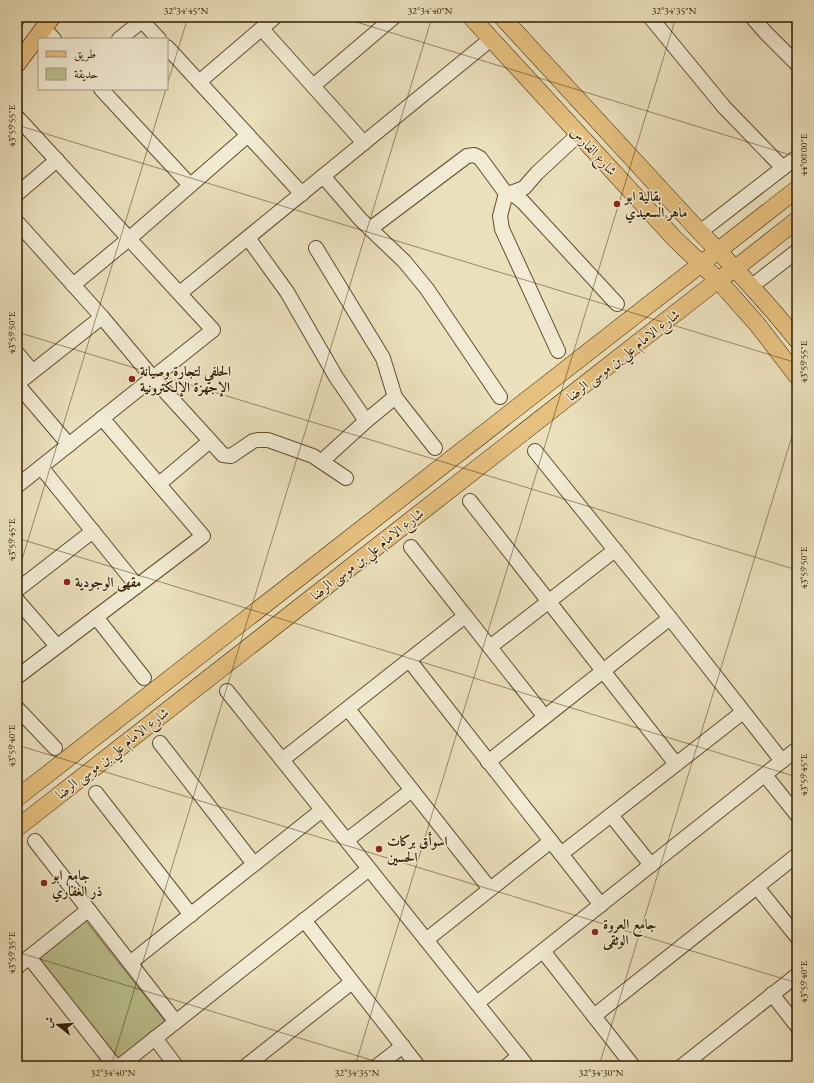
<svg xmlns="http://www.w3.org/2000/svg" width="814" height="1083" viewBox="0 0 814 1083" font-family="'EB Garamond',Amiri,serif">
<style>
.green{fill:#bbc18e;stroke:#776e47}
.lines{fill:none;stroke-linecap:round;stroke-linejoin:round}
.minor-casing{stroke:#614d2f;stroke-width:16}
.major-casing{stroke:#331c00;stroke-width:18}
.minor{stroke:#f1ebd3;stroke-width:14}
.major{stroke:#e5c07e;stroke-width:17}
.ticks{fill:none;stroke:#331c00;stroke-width:1;stroke-opacity:0.45}
.poi-dot{fill:#8f2418;stroke:#f1ebd3;stroke-width:1.5}
.labels{text-anchor:middle;stroke-width:3;stroke-linejoin:round;paint-order:stroke}
.street-label{font-size:14px;fill:#331c00;stroke:#f1ebd3}
.poi-label{font-size:14px;font-weight:bold;fill:#331c00;stroke:#f1ebd3;text-anchor:start}
.neatline{fill:none;stroke:#331c00;stroke-width:1.5}
.ticks-label{font-size:10px;text-anchor:middle;fill:#331c00}
</style>
<rect width="100%" height="100%" fill="#eae0bc"/>
<filter id="stains"><feTurbulence type="fractalNoise" baseFrequency=".005" numOctaves="4"/><feColorMatrix values="0 0 0 0 .2 0 0 0 0 .09 0 0 0 0 .02 0 0 0 .5 -.17"/></filter>
<radialGradient id="worn" r=".72"><stop offset=".6" stop-color="#630" stop-opacity="0"/><stop offset="1" stop-color="#630" stop-opacity=".3"/></radialGradient>
<!-- green -->
<path class="green" d="M85 920 165 1021 118 1059 38 958Z"/>
<g class="lines">
<defs>
<g id="minor">
<path d="M650 17 724 107 783 168"/>
<path d="M752 17 765 32 797 64"/>
<path d="M142 21 159 39"/>
<path d="M43 28 54 39"/>
<path d="M262 29 364 143"/>
<path d="M119 39 147 17"/>
<path d="M167 47 302 194"/>
<path d="M199 82 275 17"/>
<path d="M313 86 394 17"/>
<path d="M101 89 190 185"/>
<path d="M17 117 213 330 17 486"/>
<path d="M323 176 361 220 404 261 427 289 500 397"/>
<path d="M17 194 57 160"/>
<path d="M17 222 102 317 153 378 223 455 231 456 253 441 258 440H268L313 456 346 478"/>
<path d="M370 229 467 156 474 155 480 158 505 192 517 197 523 202 617 304"/>
<path d="M700 232 797 157"/>
<path d="M248 238 287 292 336 377 366 421"/>
<path d="M316 248 383 358 395 397 435 448"/>
<path d="M73 285 130 238 248 135"/>
<path d="M752 286 797 251"/>
<path d="M180 293 491 39"/>
<path d="M558 351 502 229 500 216 505 197 508 194 524 188 537 173 579 134"/>
<path d="M17 353 32 371"/>
<path d="M17 384 102 317"/>
<path d="M17 384 69 445"/>
<path d="M535 451 670 618 782 761"/>
<path d="M322 461 366 421 395 397"/>
<path d="M41 467 137 586"/>
<path d="M159 484 210 441"/>
<path d="M470 501 676 764"/>
<path d="M411 547 545 717"/>
<path d="M17 590 93 531"/>
<path d="M17 600 57 646"/>
<path d="M96 617 144 678"/>
<path d="M490 647 615 550"/>
<path d="M409 660 601 905"/>
<path d="M17 677 203 536 102 418"/>
<path d="M227 691 527 1066"/>
<path d="M17 708 55 748"/>
<path d="M348 709 490 889"/>
<path d="M160 743 254 864"/>
<path d="M282 760 465 616"/>
<path d="M488 762 670 618"/>
<path d="M765 775 797 815"/>
<path d="M96 793 191 915"/>
<path d="M611 815 651 865"/>
<path d="M347 840 412 790"/>
<path d="M35 841 176 1022"/>
<path d="M561 854 743 712"/>
<path d="M757 887 797 937"/>
<path d="M304 920 418 1066"/>
<path d="M426 940 551 841"/>
<path d="M543 951 633 1066"/>
<path d="M29 957 115 1066"/>
<path d="M130 963 322 810"/>
<path d="M17 967 88 910"/>
<path d="M772 994 797 1026"/>
<path d="M477 1003 797 749"/>
<path d="M594 1016 797 855"/>
<path d="M155 1038 176 1066"/>
<path d="M120 1066 369 869"/>
<path d="M246 1066 352 982"/>
<path d="M377 1066 403 1046"/>
<path d="M507 1066 519 1056"/>
<path d="M682 1066 797 975"/>
</g>
<g id="major">
<path d="M471 17 675 239 718 280 757 324 797 376"/>
<path d="M502 17 700 232C734 267 767 302 797 340"/>
<path d="M17 18V17"/>
<path d="M17 64 52 17"/>
<path d="M17 798 797 189"/>
<path d="M17 828 718 280 736 268 797 220"/>
</g>
</defs>
<!-- minor casing -->
<use href="#minor" class="minor-casing"/>
<!-- major casing -->
<use href="#major" class="major-casing"/>
<!-- minor -->
<use href="#minor" class="minor"/>
<!-- major -->
<use href="#major" class="major"/>
</g>
<!-- ticks -->
<path class="ticks" d="M340 17 797 157M167 85 188 17M17 125 797 363M17 332 797 570M17 538 797 777M17 576 166 89M17 745 797 983M17 952 391 1066M111 1066 432 17M355 1066 676 17M599 1066 797 420"/>
<!-- markers -->
<g class="poi-dot">
<circle cx="617" cy="204" r="4"/>
<circle cx="132" cy="379" r="4"/>
<circle cx="67" cy="582" r="4"/>
<circle cx="379" cy="849" r="4"/>
<circle cx="44" cy="883" r="4"/>
<circle cx="595" cy="932" r="4"/>
</g>
<g class="labels">
<!-- street labels -->
<g class="street-label">
<text transform="translate(594 151) rotate(47)" y="5">شارع الفارس</text>
<text transform="translate(623 355) rotate(-38)" y="5">شارع الامام علي بن موسى الرضا</text>
<text transform="translate(367 554) rotate(-38)" y="5">شارع الامام علي بن موسى الرضا</text>
<text transform="translate(112 753) rotate(-38)" y="5">شارع الامام علي بن موسى الرضا</text>
</g>
<!-- poi labels -->
<g class="poi-label">
<text x="625" y="201">بقالية ابو<tspan x="625" dy="16">ماهر السعيدي</tspan></text>
<text x="140" y="376">الحلفي لتجارة وصيانة<tspan x="140" dy="16">الإجهزة الإلكترونية</tspan></text>
<text x="75" y="587">مقهى الوجودية</text>
<text x="387" y="846">اسوأق بركات<tspan x="387" dy="16">الحسين</tspan></text>
<text x="52" y="880">جامع ابو<tspan x="52" dy="16">ذر الغفاري</tspan></text>
<text x="603" y="929">جامع العروة<tspan x="603" dy="16">الوثقى</tspan></text>
</g>
</g>
<!-- margin -->
<rect width="814" height="1083" fill="none" stroke="#eae0bc" stroke-width="44"/>
<!-- legend -->
<rect x="38" y="38" width="130" height="52" fill="#f1ebd3" stroke="#a5987f"/>
<rect x="46" y="51" width="20" height="6" fill="#e5c07e" stroke="#a5987f"/>
<text x="74" y="58" font-size="12" fill="#331c00">طريق</text>
<rect x="46" y="68" width="20" height="12" fill="#bbc18e" stroke="#a5987f"/>
<text x="74" y="78" font-size="12" fill="#331c00">حديقة</text>
<!-- north arrow -->
<g transform="translate(58 1025) rotate(287)" stroke="#f1ebd3" stroke-width="3" paint-order="stroke">
<path d="M0-3L7 15L0 10L-7 15Z" fill="#331c00"/>
<text y="-6" font-size="11" font-weight="bold" text-anchor="middle" fill="#331c00">ش</text>
</g>
<rect x="22" y="22" width="770" height="1039" class="neatline"/>
<g class="ticks-label">
<text x="186" y="14">32°34'45"N</text>
<text x="430" y="14">32°34'40"N</text>
<text x="674" y="14">32°34'35"N</text>
<text transform="translate(11 126) rotate(-90)" y="4">43°59'55"E</text>
<text transform="translate(803 155) rotate(-90)" y="4">44°00'00"E</text>
<text transform="translate(11 333) rotate(-90)" y="4">43°59'50"E</text>
<text transform="translate(803 362) rotate(-90)" y="4">43°59'55"E</text>
<text transform="translate(11 540) rotate(-90)" y="4">43°59'45"E</text>
<text transform="translate(803 568) rotate(-90)" y="4">43°59'50"E</text>
<text transform="translate(11 746) rotate(-90)" y="4">43°59'40"E</text>
<text transform="translate(803 775) rotate(-90)" y="4">43°59'45"E</text>
<text transform="translate(11 953) rotate(-90)" y="4">43°59'35"E</text>
<text transform="translate(803 982) rotate(-90)" y="4">43°59'40"E</text>
<text x="113" y="1076">32°34'40"N</text>
<text x="357" y="1076">32°34'35"N</text>
<text x="601" y="1076">32°34'30"N</text>
</g>
<rect width="100%" height="100%" filter="url(#stains)"/>
<rect width="100%" height="100%" fill="url(#worn)"/>
</svg>
